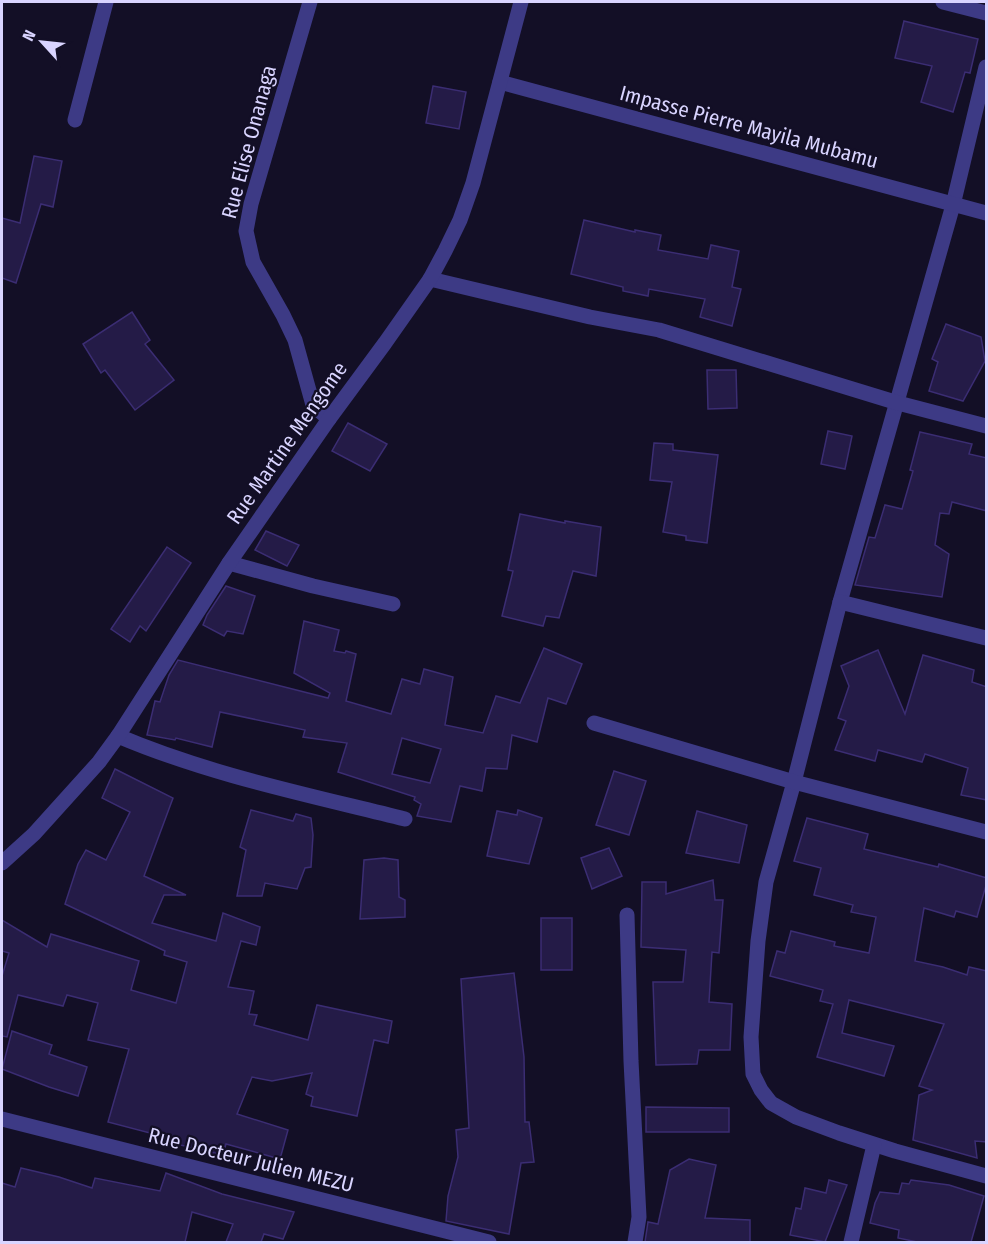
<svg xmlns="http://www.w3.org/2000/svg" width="988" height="1244" viewBox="0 0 988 1244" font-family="'Fira Sans Condensed',sans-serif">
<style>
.building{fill:#241b47;stroke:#3b2d73;stroke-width:1.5;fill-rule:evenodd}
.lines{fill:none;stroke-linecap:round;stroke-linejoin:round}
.minor{stroke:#3d3a85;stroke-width:15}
.labels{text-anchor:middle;stroke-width:4.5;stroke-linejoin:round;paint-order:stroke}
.street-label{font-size:21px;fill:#d9d4ff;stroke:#130f26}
</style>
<rect width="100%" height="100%" fill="#130f26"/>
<!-- building -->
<g class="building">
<path d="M904 21 978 39 970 73 965 72 953 112 921 102 932 66 895 58Z"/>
<path d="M433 86 466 92 459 129 426 123Z"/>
<path d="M34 156 62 161 53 207 41 204 16 283 2 278V218L20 223Z"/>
<path d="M584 220 635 232V230L661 235 658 250 708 259 711 245 739 251 732 287 741 289 732 326 700 317 705 299 649 289 648 296 623 291V287L571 274Z"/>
<path d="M132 312 150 340 145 344 174 380 135 410 105 370 101 373 83 344Z"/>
<path d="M946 324 981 337 985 361 963 401 929 391 938 362 932 359Z"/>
<path d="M707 370H736L737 408 708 409Z"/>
<path d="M348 423 387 444 370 471 332 451Z"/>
<path d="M828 431 852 436 845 469 821 464Z"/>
<path d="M920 432 972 444 969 454 987 458V511L952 502 949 514 940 513 935 545 949 554 942 597 855 585 869 537 875 538 885 505 902 509 913 471 910 470Z"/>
<path d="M654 443 673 444V450L718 455 707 543 686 540V536L663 532 672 482 650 480Z"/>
<path d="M520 514 565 523V521L601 527 596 576 573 571 559 618 546 616 543 626 502 616 513 571 508 570Z"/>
<path d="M266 531 299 545 287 566 255 550Z"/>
<path d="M167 547 191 563 146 631 140 626 130 642 111 629Z"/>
<path d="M226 586 255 596 243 634 227 631 224 636 203 625 207 615Z"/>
<path d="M304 621 339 630 334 651 345 653 346 651 356 654 346 701 391 714 402 679 420 684 424 669 453 677 445 725 483 733 496 696 520 703 544 648 582 664 566 704 548 698 537 742 512 735 507 769 486 768 482 791 460 786 451 822 417 816 421 804 414 800 415 797 338 772 347 743 303 737 305 730 220 712 212 747 176 738 175 740 147 735 155 701 160 702 169 675 178 660 328 698 330 693 294 673ZM402 738 441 749 430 783 392 774Z"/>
<path d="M878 650 905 714 923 655 974 670 972 682 987 687V800L961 795 968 768 925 754 922 762 878 750 875 761 835 750 846 721 838 718 849 686 841 666Z"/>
<path d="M115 769 173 798 144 876 186 895H164L152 923 216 941 223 913 260 927 256 945 241 941 228 987 254 991 249 1014 257 1015 254 1025 308 1040 317 1005 392 1021 388 1043 374 1040 357 1116 311 1106 313 1097 306 1094 312 1073 272 1081 252 1077 237 1114 288 1130 280 1159 226 1144 223 1155 172 1143 173 1139 108 1122 129 1049 88 1040 98 1003 67 995 63 1006 18 995 7 1037 2 1036V976L9 953 2 951V920L47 947 51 934 139 961 131 990 176 1003 187 962 164 955 165 951 65 904 78 864 86 850 106 860 130 812 102 798Z"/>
<path d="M614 771 646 781 629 835 596 825Z"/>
<path d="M251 810 293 821 296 814 311 818 313 835 311 867 305 868 297 889 265 883 262 896H237L246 850 240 847Z"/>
<path d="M518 810 542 818 529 864 487 856 497 811 517 815Z"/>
<path d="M697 811 747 825 739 863 686 853Z"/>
<path d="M807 818 868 834 864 849 938 867 939 864 987 878V882L977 917 956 911 954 917 924 908 915 961 943 967 967 975 969 967 987 971V1142L975 1141 977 1158 913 1140 919 1095 932 1090 919 1086 944 1024 849 1000 842 1033 894 1046 884 1076 817 1057 833 1004 820 1001 823 990 770 976 777 951 785 953 791 931 835 942 834 946 869 953 876 917 851 912 853 905 814 895 821 868 794 861Z"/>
<path d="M609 848 622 876 592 889 581 858Z"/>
<path d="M384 858 398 860 399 897 405 900V917L360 919 364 860Z"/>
<path d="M713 880 715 900H723L719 953 712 952 709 1002 732 1004 730 1050H699L697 1064 656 1065 653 982H683L686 950 641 947 642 882H666V894Z"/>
<rect x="541" y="918" width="31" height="52"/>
<path d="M514 973 524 1057 525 1122H529L534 1162 521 1163 509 1234 446 1221 448 1196 458 1157 456 1130 469 1128 461 979Z"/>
<path d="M12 1031 52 1045 49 1054 87 1067 78 1096 49 1087 2 1069Z"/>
<path d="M646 1107 729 1108V1132H646Z"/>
<path d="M689 1159 716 1165 705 1218 750 1220V1242H645L648 1222 658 1224 670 1170Z"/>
<path d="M21 1168 59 1177 92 1188 95 1178 160 1191 166 1173 222 1194 294 1212 283 1239 264 1234 261 1242H226L233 1224 192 1212 185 1242H2V1183L15 1187Z"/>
<path d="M829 1180 847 1185 825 1242 790 1235 796 1208 801 1209 805 1188 826 1193Z"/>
<path d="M911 1180 949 1185 984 1196 971 1242H917L898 1238 899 1230 870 1223 875 1203 880 1192 899 1194 902 1183 909 1184Z"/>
</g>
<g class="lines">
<!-- minor -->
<g class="minor">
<path d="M310 2 251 204 246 231 253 262 283 315 295 340 313 405 329 419"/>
<path d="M943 2 986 13"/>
<path d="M986 67 953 205 840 602 794 782 766 882 758 941 751 1037 753 1074 761 1090 771 1103 796 1117 839 1133 895 1151 986 1176"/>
<path d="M500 82 986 213"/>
<path d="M75 120 106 2"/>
<path d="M430 279 590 317 659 330 898 403 986 426"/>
<path d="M229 563 313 586 393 604"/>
<path d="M840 602 986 638"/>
<path d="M594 723 794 782 986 832"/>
<path d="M118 736C210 775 309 795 405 819"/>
<path d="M2 863 34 834 99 762 118 736 229 563 329 419 385 343 430 279 445 251 460 220 473 183 521 2"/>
<path d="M627 915 631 1061 639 1217 635 1242"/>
<path d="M2 1119 489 1242"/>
<path d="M851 1242 874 1145"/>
</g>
</g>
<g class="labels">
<!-- street labels -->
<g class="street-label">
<text transform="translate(749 127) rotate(15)" y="7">Impasse Pierre Mayila Mubamu</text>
<text transform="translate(249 142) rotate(-75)" y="7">Rue Elise Onanaga</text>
<text transform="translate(287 443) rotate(-55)" y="7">Rue Martine Mengome</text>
<text transform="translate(251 1160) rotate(14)" y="7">Rue Docteur Julien MEZU</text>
</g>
</g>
<!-- border -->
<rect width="988" height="1244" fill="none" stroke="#d9d4ff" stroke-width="6"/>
<!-- north arrow -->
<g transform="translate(42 42) rotate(297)" stroke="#130f26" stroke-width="4.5" paint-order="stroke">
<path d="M0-4.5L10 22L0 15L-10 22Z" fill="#d9d4ff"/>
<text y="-9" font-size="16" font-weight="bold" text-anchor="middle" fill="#d9d4ff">N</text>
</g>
</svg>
